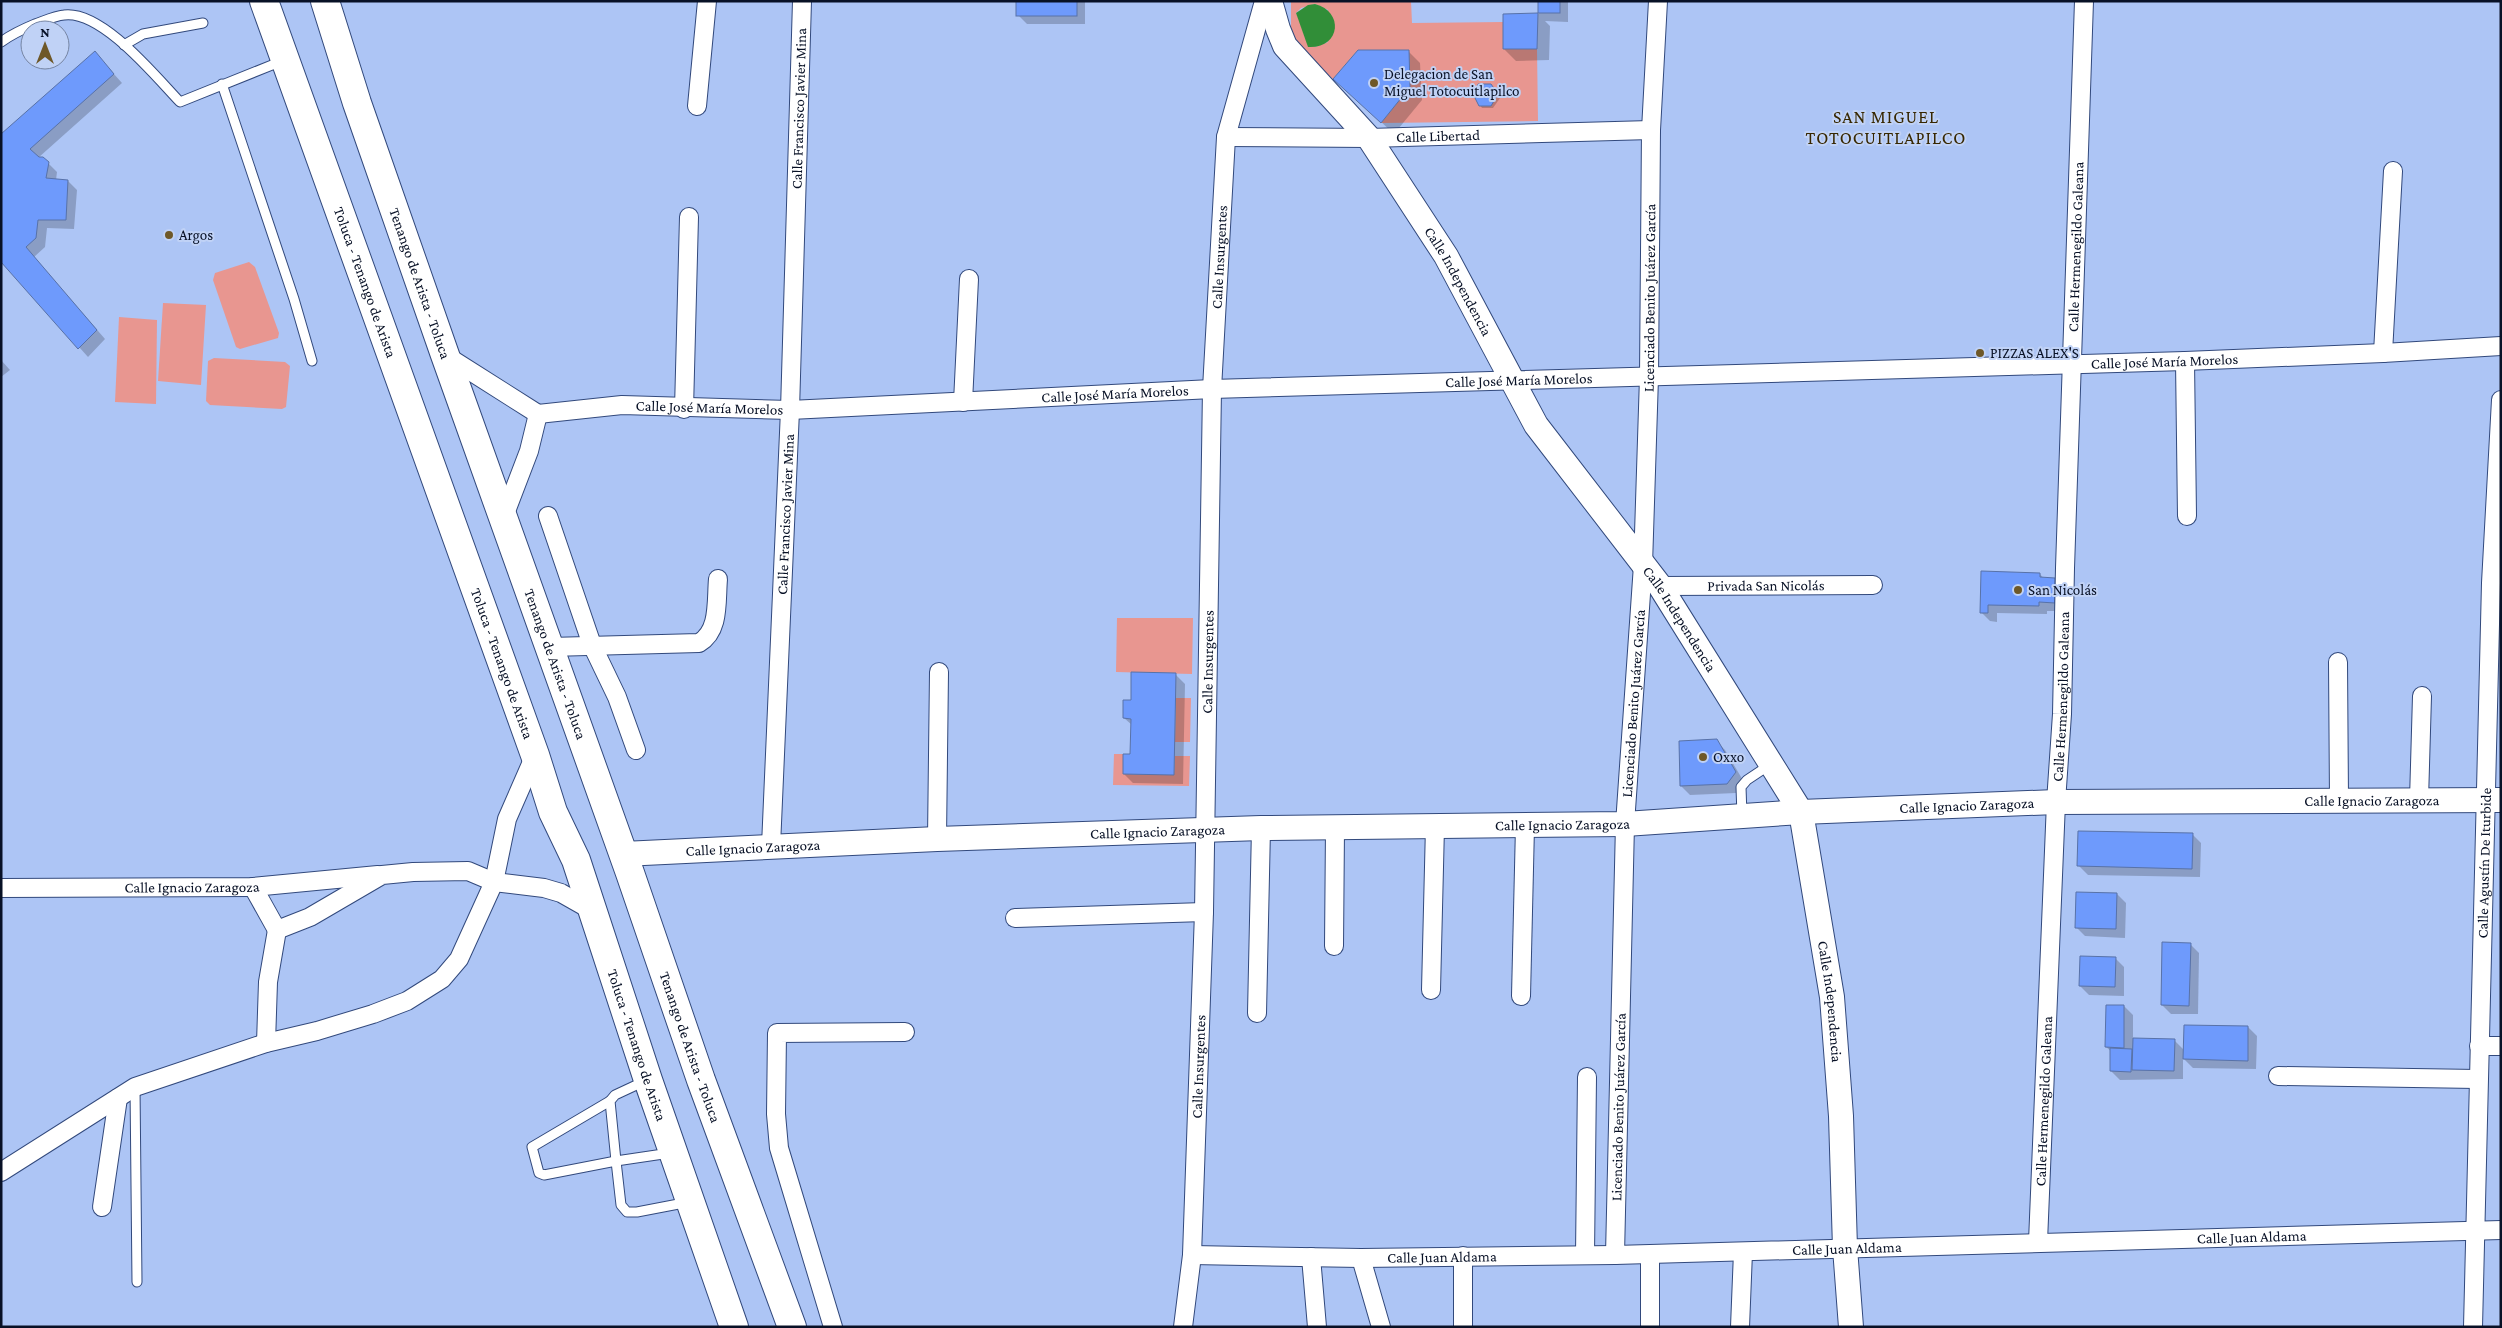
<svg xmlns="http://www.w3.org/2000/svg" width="2502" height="1328" viewBox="0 0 2502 1328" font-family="'Crimson Pro',serif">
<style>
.green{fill:#e89690;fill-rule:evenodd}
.water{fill:#318e38}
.shadow{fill:#0003}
.building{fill:#6e9afc;stroke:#5872a8}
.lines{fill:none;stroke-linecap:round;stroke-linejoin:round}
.lane-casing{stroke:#32497c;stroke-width:11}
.street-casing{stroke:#32497c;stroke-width:20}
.secondary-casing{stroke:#32497c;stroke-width:26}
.highway-casing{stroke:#32497c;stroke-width:30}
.lane{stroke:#fff;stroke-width:9}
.street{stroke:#fff;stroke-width:18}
.secondary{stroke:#fff;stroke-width:24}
.highway{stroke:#fff;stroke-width:28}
.poi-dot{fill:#6e5828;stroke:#c0d2f6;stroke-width:2}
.labels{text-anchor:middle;stroke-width:4;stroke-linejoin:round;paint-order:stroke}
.poi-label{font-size:15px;fill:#081126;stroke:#c0d2f6;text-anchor:start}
.street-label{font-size:15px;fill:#081126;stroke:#c0d2f6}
.quarter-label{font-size:18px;letter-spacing:1px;fill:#372700;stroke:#c0d2f6}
</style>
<rect width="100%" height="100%" fill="#adc5f5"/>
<!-- green -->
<g class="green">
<path d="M1291 1H1411L1412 23 1503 22V49H1537L1538 121 1381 123 1410 87 1409 50H1358L1333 79 1291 41ZM1315 4 1328 10V42L1315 47 1296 13 1301 8Z"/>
<path d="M249 262 255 267 279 333 278 338 240 349 236 347 213 280 215 273Z"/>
<path d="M163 303 206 305 201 385 158 381Z"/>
<path d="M119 317 157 320 156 404 115 402Z"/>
<path d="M214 358 285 362 290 366 286 407 282 409 210 405 206 401 208 361Z"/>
<path d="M1117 618H1193L1192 674 1116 672Z"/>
<path d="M1176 698H1191L1190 742H1175Z"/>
<path d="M1114 754H1123V774L1174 775 1175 756H1190L1189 786 1113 785Z"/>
</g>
<!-- water -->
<path class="water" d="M1315 4C1345 12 1340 49 1308 47L1296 13 1308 5Z"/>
<!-- shadow -->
<g class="shadow">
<path d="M1017 1H1085V24H1027L1018 15Z"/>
<path d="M1540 1H1568V22L1545 21 1550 26 1549 60 1516 61 1504 49 1505 15 1539 14Z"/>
<path d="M1408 51 1420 63 1422 100 1394 134 1347 90Z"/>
<path d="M95 53 122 83 38 158 48 163 57 172 56 180 68 181 77 190 74 229 47 228 45 247 34 257 105 339 88 357 3 262 1 263V135Z"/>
<path d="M1493 88 1500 98 1493 108H1482L1480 105Z"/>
<path d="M1 360 10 370 1 377Z"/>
<path d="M1982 573 2040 574 2044 579H2055L2064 588 2063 611H2047V614L1997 613V622L1990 621 1981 612Z"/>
<path d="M1176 675 1185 684 1183 784 1133 783 1124 774 1131 755 1132 725 1124 718 1132 701Z"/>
<path d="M1716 741 1725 750 1744 782 1736 793 1690 795 1681 786Z"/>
<path d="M2192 834 2201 843 2200 877 2088 875 2079 866Z"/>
<path d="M2117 894 2126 903 2125 938 2085 936 2076 927Z"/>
<path d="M2190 944 2199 953 2198 1014H2171L2162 1005Z"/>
<path d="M2115 958 2124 967V996L2089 995 2080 986Z"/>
<path d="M2124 1006 2133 1015V1040H2174L2184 1050 2248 1027 2257 1036 2256 1069 2193 1068 2183 1058V1079L2120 1080 2111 1071 2112 1052 2106 1047Z"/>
</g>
<!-- building -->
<g class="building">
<rect x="1016" y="1" width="61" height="15"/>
<rect x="1538" y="1" width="22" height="12"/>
<path d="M1538 13 1537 49H1503V14Z"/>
<path d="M1358 50H1409L1410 87 1381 123 1333 79Z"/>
<path d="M95 51 114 74 30 149 39 157H43L49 162 46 178 68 180 66 220H38L36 238 26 247 97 330 78 349 1 262V134Z"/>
<path d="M1478 84H1491L1498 94 1491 106H1479L1473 94Z"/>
<path d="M1981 571 2040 573V577L2055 578V603L2039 602V606L1988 605V613H1980Z"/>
<path d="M1131 672 1176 673 1174 775 1123 774V754H1130L1131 719 1123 718V700H1131Z"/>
<path d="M1717 739 1736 772 1727 784 1680 786 1679 741Z"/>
<path d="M2078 831 2193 833 2192 869 2077 866Z"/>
<path d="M2076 892 2117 893 2116 929 2075 928Z"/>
<path d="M2162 942 2191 943 2189 1006 2161 1005Z"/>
<path d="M2080 956 2116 957 2115 987 2079 986Z"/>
<path d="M2106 1005H2124V1048L2105 1047Z"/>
<path d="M2184 1025 2248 1026V1061L2183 1059Z"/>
<path d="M2133 1038 2175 1039 2174 1071 2132 1070Z"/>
<path d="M2110 1048 2132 1049 2131 1072 2110 1071Z"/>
</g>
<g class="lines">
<defs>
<g id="lane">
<path d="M1 42C12 34 23 29 35 24 44 21 54 16 64 15 102 10 156 77 180 102L282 61"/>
<path d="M124 45 143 34 203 23"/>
<path d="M222 84 294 299 312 361"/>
<path d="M1742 816 1741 787 1747 780 1771 764"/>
<path d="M645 1081 615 1095 610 1101 616 1161 670 1153"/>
<path d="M135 1087 137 1282"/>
<path d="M610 1101 532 1147 539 1173 544 1175 616 1161 621 1205 627 1212H637L689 1202"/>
</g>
<g id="street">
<path d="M697 106 707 1"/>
<path id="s1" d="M1226 137 1369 138 1651 130"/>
<path d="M2383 353 2393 171"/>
<path d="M445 355 538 414"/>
<path d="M2185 361 2187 516"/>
<path d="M963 402 969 279"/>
<path d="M684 409 689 217"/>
<path id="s2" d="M538 414 622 405 790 410 1212 389 2185 361 2383 353 2501 346"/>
<path d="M548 516 592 645 617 697 636 750"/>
<path d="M503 519 529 451 538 414"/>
<path id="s3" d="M1660 586 1873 585"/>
<path d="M550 647 699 643C720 631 716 601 718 579"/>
<path d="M2338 662 2339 800"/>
<path d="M2419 800 2422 696"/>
<path d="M937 839 939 672"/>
<path id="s4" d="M771 846 790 410 802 1"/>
<path d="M253 887 277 930"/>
<path id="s5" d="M1 888 253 887 378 875"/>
<path d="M1015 918 1204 912"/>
<path d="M1334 946 1335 828"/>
<path d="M1431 990 1435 826"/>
<path d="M1521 996 1525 826"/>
<path d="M1257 1013 1261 828"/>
<path d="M266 1043 268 982 277 930 310 917 382 875 413 872 468 871 494 882 544 888 561 893 591 910"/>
<path d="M2479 1046H2501"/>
<path d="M2278 1076 2477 1079"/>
<path d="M1 1172 135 1087 266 1043 317 1031 373 1014 407 1001 442 979 459 959 494 882 507 819 535 755"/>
<path d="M102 1207 118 1098"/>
<path id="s6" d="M2038 1242 2056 802 2062 714 2065 568 2084 1"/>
<path id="s7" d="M1192 1255 1361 1258 1615 1255 2501 1230"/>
<path d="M1585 1255 1587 1077"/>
<path id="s8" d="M1615 1255 1625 824 1643 565 1649 377 1651 130 1658 1"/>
<path d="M1311 1257 1317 1327"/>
<path d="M1361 1258 1381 1327"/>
<path d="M833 1327 779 1148 776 1114 777 1033 905 1032"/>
<path id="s9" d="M1183 1327 1192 1255 1204 912 1212 389 1226 137 1264 1"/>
<path d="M1463 1327V1256"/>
<path d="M1650 1327V1255"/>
<path d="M1740 1327 1743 1252"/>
<path id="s10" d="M2473 1327 2491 583 2501 400"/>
</g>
<g id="secondary">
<path id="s11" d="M1270 1 1278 29 1285 46 1369 138 1446 256 1536 425 1660 586 1801 812 1832 997 1841 1116 1845 1248 1851 1327"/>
<path id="s12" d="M623 854 937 839 1261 828 1625 824 1801 812 2056 802 2501 800"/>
</g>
<g id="highway">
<path id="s13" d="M264 1 535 755 553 812 576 860 648 1080 734 1327"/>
<path id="s14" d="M325 1 357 103 445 355 630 873 701 1080 792 1327"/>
</g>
</defs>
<!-- lane casing -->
<use href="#lane" class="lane-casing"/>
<!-- street casing -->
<use href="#street" class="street-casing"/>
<!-- secondary casing -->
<use href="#secondary" class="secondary-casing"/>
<!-- highway casing -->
<use href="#highway" class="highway-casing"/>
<!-- lane -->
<use href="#lane" class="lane"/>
<!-- street -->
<use href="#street" class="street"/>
<!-- secondary -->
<use href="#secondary" class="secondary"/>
<!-- highway -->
<use href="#highway" class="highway"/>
</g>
<!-- markers -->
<g class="poi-dot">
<circle cx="1374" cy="83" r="5"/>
<circle cx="169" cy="235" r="5"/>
<circle cx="1980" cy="353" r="5"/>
<circle cx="2018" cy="590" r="5"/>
<circle cx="1703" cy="757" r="5"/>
</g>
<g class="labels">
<!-- poi labels -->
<g class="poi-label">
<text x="1384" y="79">Delegacion de San<tspan x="1384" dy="17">Miguel Totocuitlapilco</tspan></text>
<text x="179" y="240">Argos</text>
<text x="1990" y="358">PIZZAS ALEX'S</text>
<text x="2028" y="595">San Nicolás</text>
<text x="1713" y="762">Oxxo</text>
</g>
<!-- street labels -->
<g class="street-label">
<text dy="5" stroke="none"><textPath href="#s4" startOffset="738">Calle Francisco Javier Mina</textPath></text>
<text dy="5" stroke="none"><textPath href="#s1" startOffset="212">Calle Libertad</textPath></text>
<text dy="5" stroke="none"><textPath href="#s6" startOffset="996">Calle Hermenegildo Galeana</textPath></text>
<text dy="5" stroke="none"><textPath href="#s9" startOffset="1071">Calle Insurgentes</textPath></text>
<text dy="5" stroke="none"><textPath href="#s13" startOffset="299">Toluca - Tenango de Arista</textPath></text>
<text dy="5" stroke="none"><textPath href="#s11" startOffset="341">Calle Independencia</textPath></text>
<text dy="5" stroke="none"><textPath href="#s14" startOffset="298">Tenango de Arista - Toluca</textPath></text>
<text dy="5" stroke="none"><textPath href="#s8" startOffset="958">Licenciado Benito Juárez García</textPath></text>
<text dy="5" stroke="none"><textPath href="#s2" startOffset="1628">Calle José María Morelos</textPath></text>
<text dy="5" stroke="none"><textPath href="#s2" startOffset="982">Calle José María Morelos</textPath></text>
<text dy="5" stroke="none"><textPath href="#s2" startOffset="578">Calle José María Morelos</textPath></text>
<text dy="5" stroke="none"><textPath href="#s2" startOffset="172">Calle José María Morelos</textPath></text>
<text dy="5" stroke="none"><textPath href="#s4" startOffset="332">Calle Francisco Javier Mina</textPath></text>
<text dy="5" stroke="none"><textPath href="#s3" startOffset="106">Privada San Nicolás</textPath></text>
<text dy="5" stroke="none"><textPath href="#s11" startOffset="746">Calle Independencia</textPath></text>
<text dy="5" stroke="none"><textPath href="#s9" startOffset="666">Calle Insurgentes</textPath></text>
<text dy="5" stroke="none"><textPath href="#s13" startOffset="704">Toluca - Tenango de Arista</textPath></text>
<text dy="5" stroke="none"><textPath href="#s14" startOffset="702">Tenango de Arista - Toluca</textPath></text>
<text dy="5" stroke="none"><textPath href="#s6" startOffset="546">Calle Hermenegildo Galeana</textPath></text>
<text dy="5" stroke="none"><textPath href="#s8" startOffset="552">Licenciado Benito Juárez García</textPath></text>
<text dy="5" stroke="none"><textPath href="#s12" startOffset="1750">Calle Ignacio Zaragoza</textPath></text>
<text dy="5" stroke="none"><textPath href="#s12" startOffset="1345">Calle Ignacio Zaragoza</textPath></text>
<text dy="5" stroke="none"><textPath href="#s12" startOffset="940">Calle Ignacio Zaragoza</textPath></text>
<text dy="5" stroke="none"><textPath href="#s12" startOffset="535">Calle Ignacio Zaragoza</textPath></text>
<text dy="5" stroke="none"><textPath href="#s12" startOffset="130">Calle Ignacio Zaragoza</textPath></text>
<text dy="5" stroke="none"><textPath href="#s10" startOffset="464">Calle Agustín De Iturbide</textPath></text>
<text dy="5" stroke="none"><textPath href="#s5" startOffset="191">Calle Ignacio Zaragoza</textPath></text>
<text dy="5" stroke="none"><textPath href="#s11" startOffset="1166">Calle Independencia</textPath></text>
<text dy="5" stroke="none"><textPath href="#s13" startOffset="1109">Toluca - Tenango de Arista</textPath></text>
<text dy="5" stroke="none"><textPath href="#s14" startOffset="1108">Tenango de Arista - Toluca</textPath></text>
<text dy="5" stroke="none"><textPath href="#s9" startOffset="261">Calle Insurgentes</textPath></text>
<text dy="5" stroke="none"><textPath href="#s6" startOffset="141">Calle Hermenegildo Galeana</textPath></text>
<text dy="5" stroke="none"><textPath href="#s8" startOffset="148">Licenciado Benito Juárez García</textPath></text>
<text dy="5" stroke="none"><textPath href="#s7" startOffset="1060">Calle Juan Aldama</textPath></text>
<text dy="5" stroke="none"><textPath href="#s7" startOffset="655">Calle Juan Aldama</textPath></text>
<text dy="5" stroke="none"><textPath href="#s7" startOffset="250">Calle Juan Aldama</textPath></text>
</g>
<!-- quarter labels -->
<g class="quarter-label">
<text x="1886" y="123">SAN MIGUEL<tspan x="1886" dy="21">TOTOCUITLAPILCO</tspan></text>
</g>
</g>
<!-- border -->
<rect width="2502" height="1328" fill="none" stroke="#081126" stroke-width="5"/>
<!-- north arrow -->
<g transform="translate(45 45)"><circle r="24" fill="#c0d2f6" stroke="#7685a3"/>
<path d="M0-4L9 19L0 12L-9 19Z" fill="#6e5828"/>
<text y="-8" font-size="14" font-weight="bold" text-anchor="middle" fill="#081126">N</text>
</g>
</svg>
